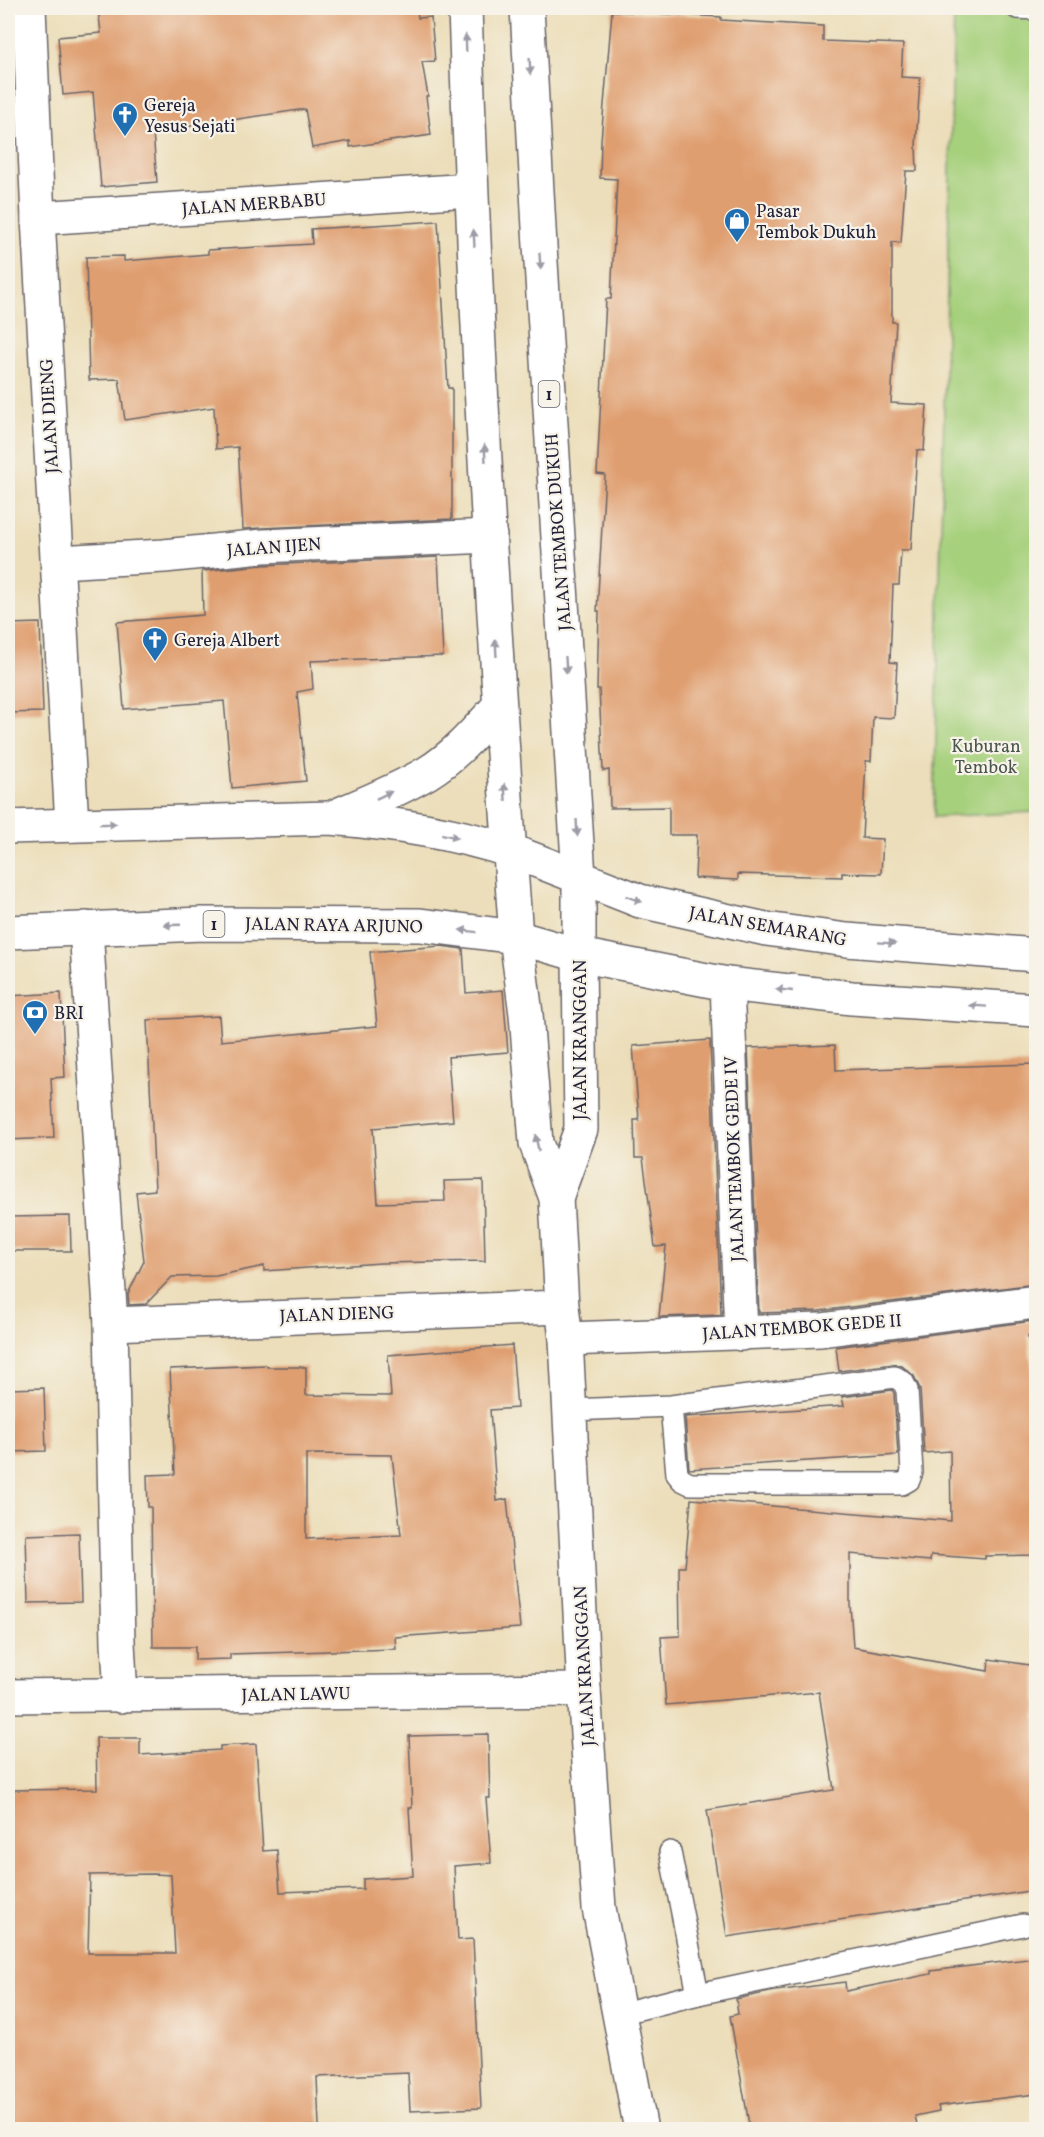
<svg xmlns="http://www.w3.org/2000/svg" width="1044" height="2137" viewBox="0 0 1044 2137" font-family="Vollkorn,serif">
<style>
.green{fill:#a6d07c;stroke:#64795c;stroke-width:1.5}
.building{fill:#df9e70;fill-rule:evenodd}
.lines{fill:none;stroke-linecap:round;stroke-linejoin:round}
.lane-casing{stroke:#696467;stroke-width:24}
.street-casing{stroke:#696467;stroke-width:36}
.secondary-casing{stroke:#696467;stroke-width:36}
.highway-casing{stroke:#696467;stroke-width:36}
.lane{stroke:#fff;stroke-width:21}
.street{stroke:#fff;stroke-width:33}
.secondary{stroke:#fff;stroke-width:33}
.highway{stroke:#fff;stroke-width:33}
.oneway{fill:#9c9ca7}
.labels{text-anchor:middle;stroke-width:4.5;stroke-linejoin:round;paint-order:stroke}
.shield{fill:#f7f3e8;stroke:#62616f;stroke-width:1.5}
.shield-label{font-size:16px;font-weight:bold;fill:#22223b}
.poi-label{font-size:18px;fill:#22223b;stroke:#f7f3e8;text-anchor:start}
.street-label{font-size:18px;fill:#22223b;stroke:#f7f3e8}
.park-label{font-size:18px;fill:#4a564e;stroke:#f7f3e8}
</style>
<rect width="100%" height="100%" fill="#f7f3e8"/>
<filter id="ink" filterUnits="userSpaceOnUse"><feTurbulence type="fractalNoise" baseFrequency=".0167" numOctaves="2"/><feDisplacementMap in="SourceGraphic" scale="12" xChannelSelector="R" yChannelSelector="G"/><feConvolveMatrix kernelMatrix="1 2 1 2 8 2 1 2 1" color-interpolation-filters="sRGB"/></filter>
<filter id="wash" filterUnits="userSpaceOnUse"><feTurbulence type="fractalNoise" baseFrequency=".008" numOctaves="4" result="noise"/><feDisplacementMap in="SourceGraphic" scale="24" xChannelSelector="R" yChannelSelector="G"/><feGaussianBlur stdDeviation="1.35" result="paint"/><feColorMatrix in="noise" values="0 0 0 0 0 0 0 0 0 0 0 0 0 0 0 0 0 1.4 0 .05"/><feComposite in="paint" operator="in"/></filter>
<g filter="url(#wash)">
<rect width="100%" height="100%" fill="#ecdeba"/>
<!-- green -->
<path class="green" d="M954 8H1036V812L934 817Z"/>
<g id="blocks">
<!-- building -->
<g class="building">
<path d="M98 8H417L418 18 431 17 435 61 422 62 428 96H426L431 135 350 147V141L312 148 305 109 153 132 157 182 101 187 93 92 63 95 58 37 101 33Z"/>
<path d="M612 11 721 17V20L823 26V41L903 44 901 77 920 78 916 146 917 171H906L901 243 892 242V322H896L891 403 927 405 924 451 917 450 911 550H901L899 585H893L890 662 897 663 894 718 873 717 871 761H866L862 838 883 839 881 874 842 873V877L738 874V880L695 878 697 835H669V807L610 808 609 770 603 771 599 689H597L599 611H597L605 475 597 474 606 299H611L617 179 600 178 601 140Z"/>
<path d="M438 221 448 388H452V519L243 529 238 447 216 449 214 407 125 420 119 379 89 380 86 257 124 256V261L208 254V250L312 244 311 229Z"/>
<path d="M438 557 443 656 311 661 313 689 297 692 306 781 232 788 224 701 124 709 117 622 203 615 202 571 264 565Z"/>
<path d="M40 623 43 712 8 713V624Z"/>
<path d="M441 946 463 949 466 993 503 990 508 1052 448 1057 453 1121 373 1128 378 1203 445 1201 444 1181 483 1180 485 1261 381 1263 264 1271V1266L216 1276 172 1277 146 1304 129 1305 128 1294 144 1261 136 1192 155 1190 147 1020 219 1016 221 1041 377 1026 370 952Z"/>
<path d="M61 993 65 1077 51 1078 54 1138 8 1140V996Z"/>
<path d="M710 1040 721 1315 659 1317 666 1246 655 1247 643 1158H635L634 1120H639L633 1046Z"/>
<path d="M835 1045 836 1070 1036 1064V1284L819 1311 759 1313 748 1048Z"/>
<path d="M70 1216 71 1251H8V1217Z"/>
<path d="M1033 1321 1035 1335 1028 1336 1036 1406V1555L985 1556V1559L931 1555 930 1561 850 1554V1604L853 1647 988 1671 989 1659 1036 1666V1890L727 1937 707 1810 834 1790 819 1692 666 1705 661 1637 680 1636 679 1567H685L691 1499 951 1521 950 1451 924 1453 920 1389 914 1376 902 1366 894 1364 839 1371 836 1347Z"/>
<path d="M512 1345 517 1408 490 1410 497 1501 507 1499 520 1628 395 1637 396 1649 230 1654V1659L195 1660V1647H153L151 1507H148L147 1475 175 1474 170 1369 266 1365 267 1367H306V1395L391 1396 388 1355ZM306 1454 392 1455 401 1535 306 1539Z"/>
<path d="M44 1388 46 1451 8 1452V1389Z"/>
<path d="M892 1390 894 1393 898 1455 689 1469 685 1417 844 1406 842 1397Z"/>
<path d="M79 1533 81 1602 28 1603 26 1535Z"/>
<path d="M488 1734 490 1798H486L491 1863 454 1866 458 1940 473 1939 481 2108 410 2111 408 2073 317 2077 319 2126 246 2129 8 2130V1790L97 1789 96 1738H140V1755L220 1750V1746L256 1744 263 1851 277 1850 280 1892 363 1889V1879L413 1876 409 1808H412L409 1736ZM154 1874 171 1875 175 1953H88L90 1875Z"/>
<path d="M1036 1958V2094L938 2106 939 2111 915 2116 918 2130H750L730 2016 738 2014 736 1999 775 1991 845 1982 846 1991 931 1974V1971Z"/>
</g>
</g>
</g>
<g filter="url(#ink)">
<use href="#blocks" fill-opacity="0" stroke="#696467" stroke-width="1.5"/>
<g class="lines">
<defs>
<g id="lane">
<path d="M1017 8 1036 9"/>
<path d="M570 1410 671 1406 895 1377 903 1382 907 1390 912 1472 909 1480 902 1484H690L682 1480 677 1474 671 1406"/>
<path d="M670 1852 698 1994"/>
<path d="M619 2014 698 1994 1023 1925"/>
</g>
<g id="street">
<path d="M29 8 38 218 72 825"/>
<path d="M38 218 471 190"/>
<path d="M58 562 164 556 263 546 490 536"/>
<path d="M86 928 111 1324 118 1643 121 1696"/>
<path d="M727 984 741 1334"/>
<path d="M111 1324 562 1307"/>
<path d="M566 1339 821 1330 1036 1302"/>
<path d="M8 1696 584 1690"/>
</g>
<g id="secondary">
<path d="M579 877 640 901 766 929 847 940 1036 955"/>
<path d="M516 937 526 1014 536 1143 556 1198 562 1307 566 1339 584 1690 599 1908 641 2130"/>
<path d="M556 1198 581 1129 579 955 727 984 852 998 1036 1010"/>
</g>
<g id="highway">
<path d="M465 8C475 318 493 627 516 937"/>
<path d="M335 816C366 803 398 790 427 773 455 756 477 730 499 706"/>
<path d="M8 827 330 818C391 823 452 832 511 851 534 859 557 869 579 877"/>
<path d="M8 932 202 924 420 925 516 937 579 955V877L540 246 527 8"/>
</g>
</defs>
<!-- lane casing -->
<use href="#lane" class="lane-casing"/>
<!-- street casing -->
<use href="#street" class="street-casing"/>
<!-- secondary casing -->
<use href="#secondary" class="secondary-casing"/>
<!-- highway casing -->
<use href="#highway" class="highway-casing"/>
<!-- lane -->
<use href="#lane" class="lane"/>
<!-- street -->
<use href="#street" class="street"/>
<!-- secondary -->
<use href="#secondary" class="secondary"/>
<!-- highway -->
<use href="#highway" class="highway"/>
</g>
<!-- one-way arrows -->
<defs><path id="oneway-solid" d="M-6-.8H1V-3.2L6.5 0L1 3.2V.8H-6Z" transform="scale(1.5)"/></defs>
<g class="oneway">
<use href="#oneway-solid" transform="translate(466 43) rotate(-92)"/>
<use href="#oneway-solid" transform="translate(530 66) rotate(87)"/>
<use href="#oneway-solid" transform="translate(474 238) rotate(-93)"/>
<use href="#oneway-solid" transform="translate(540 261) rotate(86)"/>
<use href="#oneway-solid" transform="translate(485 453) rotate(-93)"/>
<use href="#oneway-solid" transform="translate(496 648) rotate(-93)"/>
<use href="#oneway-solid" transform="translate(566 665) rotate(86)"/>
<use href="#oneway-solid" transform="translate(505 792) rotate(-94)"/>
<use href="#oneway-solid" transform="translate(384 795) rotate(-25)"/>
<use href="#oneway-solid" transform="translate(108 824) rotate(-1)"/>
<use href="#oneway-solid" transform="translate(577 828) rotate(87)"/>
<use href="#oneway-solid" transform="translate(450 836) rotate(14)"/>
<use href="#oneway-solid" transform="translate(634 899) rotate(20)"/>
<use href="#oneway-solid" transform="translate(172 925) rotate(178)"/>
<use href="#oneway-solid" transform="translate(468 931) rotate(-173)"/>
<use href="#oneway-solid" transform="translate(887 943) rotate(4)"/>
<use href="#oneway-solid" transform="translate(784 990) rotate(-174)"/>
<use href="#oneway-solid" transform="translate(978 1006) rotate(-176)"/>
<use href="#oneway-solid" transform="translate(537 1143) rotate(-102)"/>
</g>
</g>
<!-- icons -->
<defs>
<symbol id="church-pin" viewBox="-11 -11 22 30"><path d="M0 17L-7.5 6A9.5 9.5 0 1 1 7.5 6Z" fill="#1f6fb2" stroke="#f7f3e8"/><path d="M-1.2-6h2.4v3.5h3.3v2.4h-3.3V6h-2.4V-.1h-3.3v-2.4h3.3Z" fill="#fff"/></symbol>
<symbol id="shop-pin" viewBox="-11 -11 22 30"><path d="M0 17L-7.5 6A9.5 9.5 0 1 1 7.5 6Z" fill="#1f6fb2" stroke="#f7f3e8"/><path d="M-5-2.5h2.3a2.7 3.5 0 0 1 5.4 0H5L5.5 6h-11ZM-1.5-2.5h3a1.5 2.3 0 0 0-3 0Z" fill="#fff"/></symbol>
<symbol id="bank-pin" viewBox="-11 -11 22 30"><path d="M0 17L-7.5 6A9.5 9.5 0 1 1 7.5 6Z" fill="#1f6fb2" stroke="#f7f3e8"/><path d="M-6-4H6V4H-6ZM0-2.3a2.3 2.3 0 1 0 0 4.6a2.3 2.3 0 1 0 0-4.6Z" fill="#fff"/></symbol>
</defs>
<g fill-rule="evenodd">
<use href="#church-pin" x="110" y="100" width="30" height="40"/>
<use href="#shop-pin" x="722" y="206" width="30" height="40"/>
<use href="#church-pin" x="140" y="625" width="30" height="40"/>
<use href="#bank-pin" x="20" y="998" width="30" height="40"/>
</g>
<g class="labels">
<!-- shield labels -->
<g class="shield">
<rect x="538.5" y="381" width="21" height="26" rx="4.5"/>
<rect x="203.5" y="911" width="21" height="26" rx="4.5"/>
</g>
<g class="shield-label">
<text x="549" y="400">1</text>
<text x="214" y="930">1</text>
</g>
<!-- poi labels -->
<g class="poi-label">
<text x="144" y="111">Gereja<tspan x="144" dy="21">Yesus Sejati</tspan></text>
<text x="756" y="217">Pasar<tspan x="756" dy="21">Tembok Dukuh</tspan></text>
<text x="174" y="646">Gereja Albert</text>
<text x="54" y="1019">BRI</text>
</g>
<!-- street labels -->
<g class="street-label">
<text transform="translate(254 204) rotate(-4)" y="6">JALAN MERBABU</text>
<text transform="translate(49 416) rotate(-93)" y="6">JALAN DIENG</text>
<text transform="translate(558 532) rotate(-94)" y="6">JALAN TEMBOK DUKUH</text>
<text transform="translate(274 547) rotate(-4)" y="6">JALAN IJEN</text>
<text transform="translate(334 925) rotate(1)" y="6">JALAN RAYA ARJUNO</text>
<text transform="translate(768 926) rotate(10)" y="6">JALAN SEMARANG</text>
<text transform="translate(580 1040) rotate(-90)" y="6">JALAN KRANGGAN</text>
<text transform="translate(734 1159) rotate(-92)" y="6">JALAN TEMBOK GEDE IV</text>
<text transform="translate(337 1314) rotate(-2)" y="6">JALAN DIENG</text>
<text transform="translate(802 1327) rotate(-4)" y="6">JALAN TEMBOK GEDE II</text>
<text transform="translate(584 1666) rotate(-93)" y="6">JALAN KRANGGAN</text>
<text transform="translate(296 1694) rotate(-1)" y="6">JALAN LAWU</text>
</g>
<!-- park labels -->
<g class="park-label">
<text x="986" y="752">Kuburan<tspan x="986" dy="21">Tembok</tspan></text>
</g>
</g>
<!-- margin -->
<rect width="1044" height="2137" fill="none" stroke="#f7f3e8" stroke-width="30"/>
</svg>
